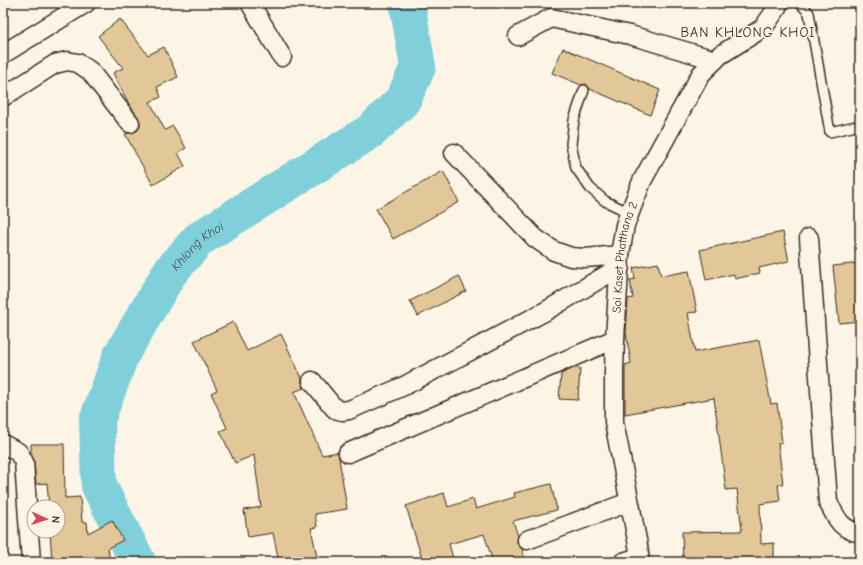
<svg xmlns="http://www.w3.org/2000/svg" width="863" height="565" viewBox="0 0 863 565" font-family="'Comic Neue',sans-serif">
<style>
.lines{fill:none;stroke-linecap:round;stroke-linejoin:round}
.river{stroke:#80d0db;stroke-width:36}
.building{fill:#e2c898;stroke:#3b2a1e}
.lane-casing{stroke:#3b2a1e;stroke-width:12}
.street-casing{stroke:#3b2a1e;stroke-width:21}
.lane{stroke:#fcf5e5;stroke-width:9}
.street{stroke:#fcf5e5;stroke-width:18}
.labels{text-anchor:middle;stroke-width:3;stroke-linejoin:round;paint-order:stroke}
.street-label{font-size:12px;fill:#3b2a1e;stroke:#fcf5e5}
.water-label{font-size:13px;font-style:italic;fill:#4c544d;stroke:#fcf5e5}
.quarter-label{font-size:14px;letter-spacing:1px;fill:#3b2a1e;stroke:#fcf5e5}
</style>
<rect width="100%" height="100%" fill="#fcf5e5"/>
<filter id="ink" filterUnits="userSpaceOnUse"><feTurbulence type="fractalNoise" baseFrequency=".025" numOctaves="2"/><feDisplacementMap in="SourceGraphic" scale="8" xChannelSelector="R" yChannelSelector="G"/><feConvolveMatrix kernelMatrix="1 2 1 2 8 2 1 2 1" color-interpolation-filters="sRGB"/></filter>
<g filter="url(#ink)">
<g class="lines">
<!-- river -->
<path class="river" id="s1" d="M138 562 99 486 97 420 121 355 170 272 199 239 371 131 403 100 418 67 407 3"/>
</g>
<!-- building -->
<g class="building">
<path d="M120 19 148 55 164 47 178 77 157 87 161 97 150 102 165 130 173 126 186 148 178 153 185 166 153 185 125 134 137 131 140 127V122L138 117 129 104 113 73 123 68 98 36Z"/>
<path d="M563 48 660 90 650 115 590 89 586 84 581 85 552 73Z"/>
<path d="M443 171 459 202 393 239 376 209Z"/>
<path d="M783 232 789 261 759 268 760 273 735 279 734 274 706 280 700 250Z"/>
<path d="M658 263 661 276 689 271 697 312 688 313 695 352 759 340 771 404 777 403 782 443H778L783 484 778 485 780 501 760 504 761 544 774 543V562H683L682 532 742 531 737 489 726 490 714 398 625 414V365L631 363 626 333 628 299 633 298 630 280 635 279 633 268Z"/>
<path d="M860 263V321L839 323 833 266Z"/>
<path d="M459 276 466 291 418 316 410 301Z"/>
<path d="M233 322 247 351 281 334 302 378V383L304 388 294 392 322 455 338 452 347 509 315 514 317 527 311 528 318 562H279L273 533 248 537 244 510 261 507 254 455 235 463 220 431 227 428 211 393 217 390 194 341Z"/>
<path d="M574 368H580L578 400 559 399 561 374Z"/>
<path d="M31 444H64L65 498 80 497 82 522H87L88 533 112 520 123 540 108 548 110 562H52L50 531H58V507H49L47 483 36 484 34 461 31 454Z"/>
<path d="M551 484 557 510 513 521 518 536 517 543 522 549 526 562H493L484 534 449 544 454 562H423L406 506 444 493 448 507 473 499 476 509 515 497 514 493Z"/>
</g>
<g class="lines">
<defs>
<g id="lane">
<path d="M800 3 809 13 830 132 860 125"/>
<path d="M584 90 574 120 571 144 576 168 590 188 605 201 630 213"/>
</g>
<g id="street">
<path d="M250 3 282 57"/>
<path d="M518 36 551 18 630 35 715 60"/>
<path d="M3 54 86 3"/>
<path d="M3 97 55 64 67 61 78 63 90 71 130 123"/>
<path d="M454 153 535 238 554 251 571 257 585 258 620 255"/>
<path d="M809 238 828 502C837 519 840 529 860 533"/>
<path d="M312 381 335 409 342 411 349 410 404 386 544 312 620 267"/>
<path d="M3 444 18 452 24 462 31 562"/>
<path d="M348 453 615 339"/>
<path d="M527 540 629 502"/>
<path d="M623 562 639 557"/>
<path id="s2" d="M640 562 638 545 614 422V372L615 339 620 255 625 225 642 181 701 74 720 55 763 28 775 11 779 3"/>
</g>
</defs>
<!-- lane casing -->
<use href="#lane" class="lane-casing"/>
<!-- street casing -->
<use href="#street" class="street-casing"/>
<!-- lane -->
<use href="#lane" class="lane"/>
<!-- street -->
<use href="#street" class="street"/>
</g>
</g>
<g class="labels">
<!-- street labels -->
<g class="street-label">
<text dy="4" stroke="none"><textPath href="#s2" startOffset="308">Soi Kaset Phatthana 2</textPath></text>
</g>
<!-- water labels -->
<g class="water-label">
<text dy="5" stroke="none"><textPath href="#s1" startOffset="355">Khlong Khoi</textPath></text>
</g>
<!-- quarter labels -->
<g class="quarter-label">
<text x="748" y="37">BAN KHLONG KHOI</text>
</g>
</g>
<!-- margin -->
<rect width="863" height="565" fill="none" stroke="#fcf5e5" stroke-width="16"/>
<rect x="8" y="8" width="847" height="549" fill="none" stroke="#3b2a1e" stroke-width="1.5" filter="url(#ink)"/>
<!-- north arrow -->
<g transform="translate(46 519) rotate(93)"><circle r="19" fill="#fcf5e5" stroke="#afa495"/>
<path d="M0-3L7 15L0 10L-7 15Z" fill="#d1495b"/>
<text y="-6" font-size="11" font-weight="bold" text-anchor="middle" fill="#3b2a1e">N</text>
</g>
</svg>
